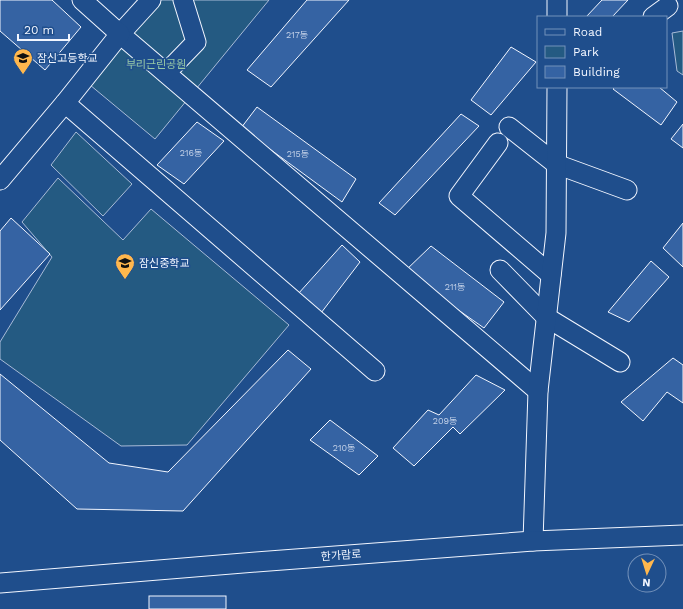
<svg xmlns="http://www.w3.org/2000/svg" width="683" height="609" viewBox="0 0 683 609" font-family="'Work Sans','Noto Sans KR',sans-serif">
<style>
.green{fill:#245a82;stroke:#a8bbd7}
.building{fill:#3563a3;stroke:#f2f6ff}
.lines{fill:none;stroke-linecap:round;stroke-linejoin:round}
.minor-casing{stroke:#f2f6ff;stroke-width:21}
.minor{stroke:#1f4e8c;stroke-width:19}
.labels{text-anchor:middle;stroke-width:3;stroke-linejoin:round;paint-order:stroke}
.number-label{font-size:9px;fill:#c3d1e8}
.poi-label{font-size:11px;fill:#f2f6ff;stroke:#1f4e8c;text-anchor:start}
.park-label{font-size:11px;fill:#97c8a6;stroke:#1f4e8c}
.street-label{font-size:11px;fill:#f2f6ff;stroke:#1f4e8c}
</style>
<rect width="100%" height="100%" fill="#1f4e8c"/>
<!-- green -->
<g class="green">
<path d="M151 0H269L155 139 84 80Z"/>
<path d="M683 31V75L677 71 672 33Z"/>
<path d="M76 132 132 184 103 216 51 165Z"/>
<path d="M58 178 123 240 151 209 289 325 187 445 121 446 0 359V342L52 257 22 222Z"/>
</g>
<!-- building -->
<g class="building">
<path d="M0 0H52L81 27 45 70 0 31Z"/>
<path d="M307 0H349L271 87 247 70Z"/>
<path d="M602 0H628L612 17H586Z"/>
<path d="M511 47 536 62 491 115 471 100Z"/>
<path d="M615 87H659L677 102 661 125 613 89Z"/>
<path d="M257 107 356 179 342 202 241 128Z"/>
<path d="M461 114 479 126 395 215 379 203Z"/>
<path d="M197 122 224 141 184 184 157 165Z"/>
<path d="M683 124V148L671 139Z"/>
<path d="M11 218 50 254 0 310V231Z"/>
<path d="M683 223V267L663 248Z"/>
<path d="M342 245 360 262 321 313 298 294Z"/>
<path d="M431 246 504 302 484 328 404 272Z"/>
<path d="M651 261 669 277 629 322 608 312Z"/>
<path d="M288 350 311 369 183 511 77 509 0 440V374L109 463 168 472Z"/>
<path d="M673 358 683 365V403L667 392 643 421 621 402Z"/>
<path d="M476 375 505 390 460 434 453 427 414 466 393 448 428 410 439 415Z"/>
<path d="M330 420 378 456 359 475 310 440Z"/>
<rect x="149" y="596" width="77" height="13"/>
</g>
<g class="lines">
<defs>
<g id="minor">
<path d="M151 0 120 34 538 391"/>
<path d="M557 17V0"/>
<path d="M653 17 668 6"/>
<path d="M166 73 196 42 183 0"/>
<path d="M65 103 375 371"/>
<path d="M509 127 556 164 627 190"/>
<path d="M498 143 459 196 551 275"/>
<path d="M0 180 65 103 120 34 82 0"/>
<path d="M500 270 546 317 620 362"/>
<path d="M533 541 538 391 556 233 557 87"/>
<path d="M0 583 256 562 533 541 683 535"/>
</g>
</defs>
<!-- minor casing -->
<use href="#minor" class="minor-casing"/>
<!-- minor -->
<use href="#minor" class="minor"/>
</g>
<!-- icons -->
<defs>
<symbol id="school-pin" viewBox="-11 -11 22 30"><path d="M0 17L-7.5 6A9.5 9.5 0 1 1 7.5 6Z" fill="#ffb74d" stroke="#1f4e8c"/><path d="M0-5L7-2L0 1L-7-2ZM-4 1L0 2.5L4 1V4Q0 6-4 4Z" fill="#111"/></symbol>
</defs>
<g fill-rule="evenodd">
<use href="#school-pin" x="12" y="47" width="22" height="30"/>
<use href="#school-pin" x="114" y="252" width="22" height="30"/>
</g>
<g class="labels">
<!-- number labels -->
<g class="number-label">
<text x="297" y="38">217동</text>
<text x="191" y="156">216동</text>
<text x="298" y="157">215동</text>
<text x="455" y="290">211동</text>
<text x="445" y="424">209동</text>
<text x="344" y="451">210동</text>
</g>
<!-- poi labels -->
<g class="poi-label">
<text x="37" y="62">잠신고등학교</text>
<text x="139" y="267">잠신중학교</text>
</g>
<!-- park labels -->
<g class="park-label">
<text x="156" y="68">부리근린공원</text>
</g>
<!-- street labels -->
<g class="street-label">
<text transform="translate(341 555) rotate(-4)" y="4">한가람로</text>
</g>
</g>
<!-- legend -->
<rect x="537" y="16" width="130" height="72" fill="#1f4e8c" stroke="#7391ba"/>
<rect x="545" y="29" width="20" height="6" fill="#1f4e8c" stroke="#7391ba"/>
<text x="573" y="36" font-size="12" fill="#f2f6ff">Road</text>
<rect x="545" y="46" width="20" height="12" fill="#245a82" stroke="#7391ba"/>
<text x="573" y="56" font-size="12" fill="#f2f6ff">Park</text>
<rect x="545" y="66" width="20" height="12" fill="#3563a3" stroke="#7391ba"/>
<text x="573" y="76" font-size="12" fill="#f2f6ff">Building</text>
<!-- north arrow -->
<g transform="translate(647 573) rotate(184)"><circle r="19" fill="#1f4e8c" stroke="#7391ba"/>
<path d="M0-3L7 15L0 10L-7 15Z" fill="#ffb74d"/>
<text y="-6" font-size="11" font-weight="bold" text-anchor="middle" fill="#f2f6ff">N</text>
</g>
<!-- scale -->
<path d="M18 34v6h51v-6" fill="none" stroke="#f2f6ff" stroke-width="2"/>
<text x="24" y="34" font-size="12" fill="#f2f6ff" stroke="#1f4e8c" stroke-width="3" paint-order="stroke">20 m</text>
</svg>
